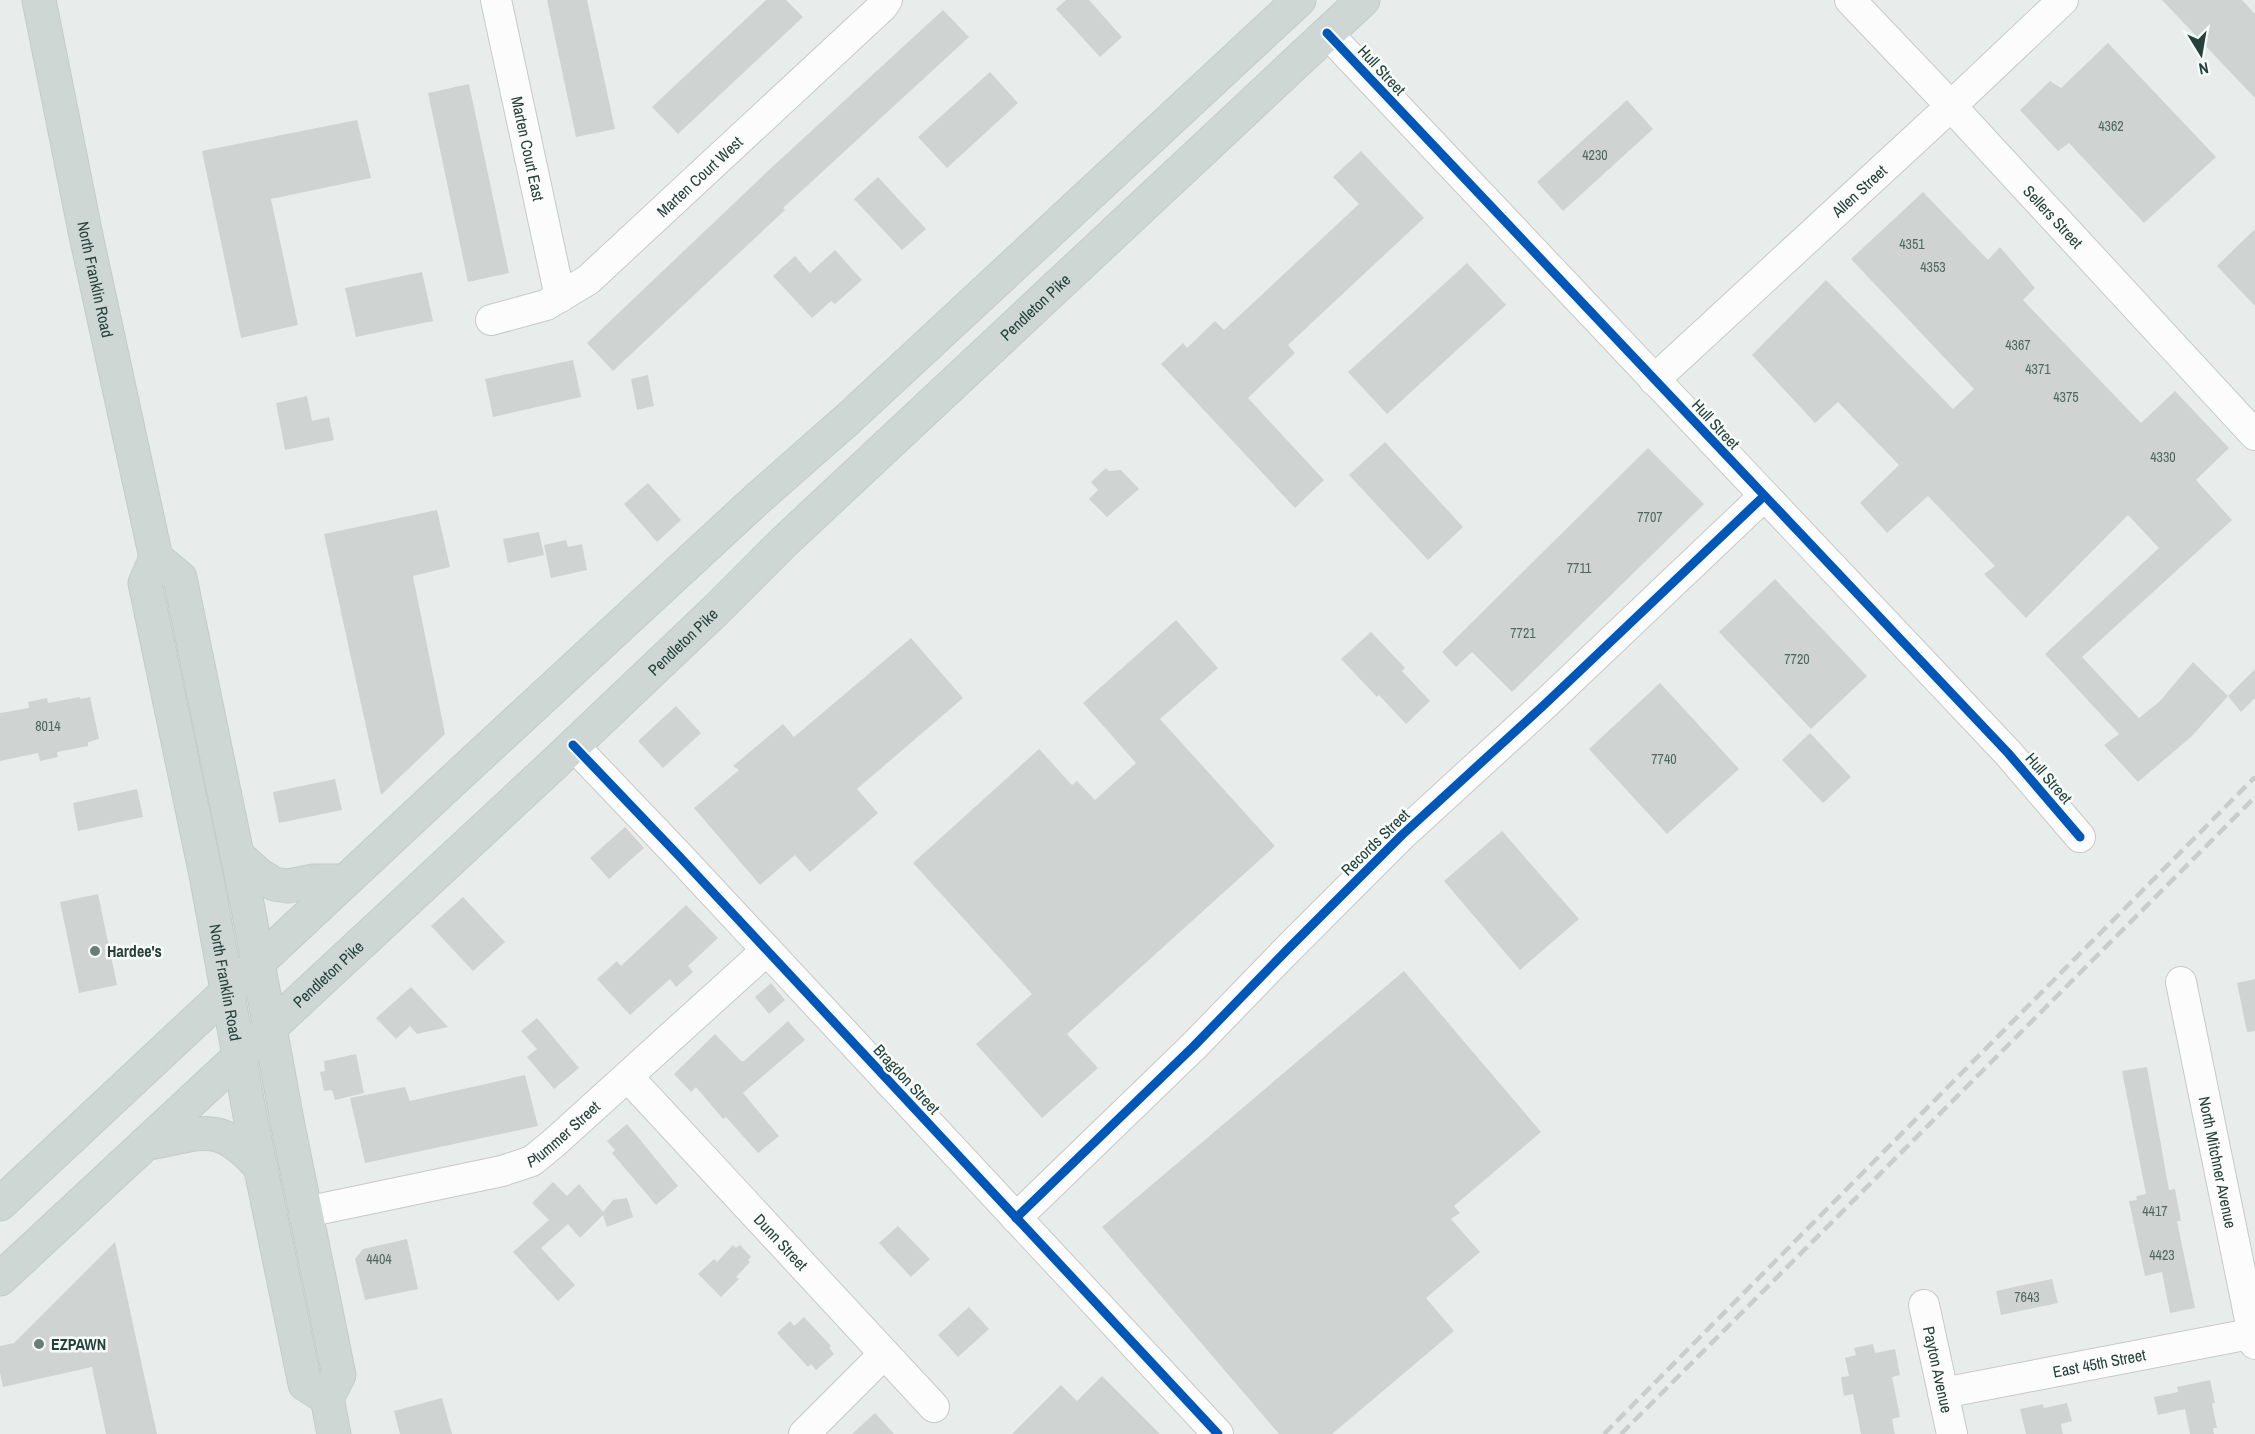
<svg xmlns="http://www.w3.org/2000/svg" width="2255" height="1434" viewBox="0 0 2255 1434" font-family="'Archivo Narrow',sans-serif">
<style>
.building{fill:#cfd4d2}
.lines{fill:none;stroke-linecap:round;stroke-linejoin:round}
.minor-casing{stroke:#c5cac8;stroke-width:32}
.major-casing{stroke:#c3ccc9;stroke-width:35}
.minor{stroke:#fcfcfc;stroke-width:30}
.major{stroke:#cfd7d5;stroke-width:33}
.rail{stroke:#c9cdcc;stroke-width:4.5;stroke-dasharray:12 6;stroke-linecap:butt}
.cycleway-casing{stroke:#f7fbf9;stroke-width:13}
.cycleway{stroke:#0057b8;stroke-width:9}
.poi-dot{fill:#697e78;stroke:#f7fbf9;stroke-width:2}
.labels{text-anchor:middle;stroke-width:5;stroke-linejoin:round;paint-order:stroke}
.number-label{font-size:14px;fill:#506761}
.street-label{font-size:16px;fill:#24423a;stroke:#f7fbf9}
.poi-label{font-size:16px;font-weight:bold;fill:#24423a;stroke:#f7fbf9;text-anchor:start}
</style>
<rect width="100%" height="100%" fill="#e8edeb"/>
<!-- building -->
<g class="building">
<path d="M547 0H587L615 129 576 137Z"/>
<path d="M766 0H786L803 17 678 134 652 107Z"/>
<path d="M1066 0H1089L1122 37 1100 57 1056 9Z"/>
<path d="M2162 0H2242L2255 14V98Z"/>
<path d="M943 10 969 37 783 208 785 210 613 371 587 343 770 169Z"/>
<path d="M2108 43 2216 157 2144 223 2069 143 2058 151 2020 110 2050 81 2061 88Z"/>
<path d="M990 72 1018 103 947 168 918 137Z"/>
<path d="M469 84 509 273 468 282 428 93Z"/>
<path d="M1627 100 1653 129 1563 211 1537 182Z"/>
<path d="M357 120 371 178 271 199 298 325 241 338 202 151Z"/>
<path d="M1361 151 1424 218 1288 345 1295 353 1248 398 1324 480 1295 508 1161 364 1183 343 1187 348 1215 321 1224 330 1359 204 1333 177Z"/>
<path d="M878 177 926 229 902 250 854 199Z"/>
<path d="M1923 192 1988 260 2000 247 2035 288 2023 300 2141 423 2175 391 2229 448 2196 480 2232 520 2082 657 2139 718 2160 701 2193 662 2228 696 2191 737 2138 782 2104 745 2119 734 2045 654 2159 548 2128 515 2026 618 1984 574 1995 566 1928 496 1887 533 1860 503 1899 465 1838 402 1815 423 1752 355 1826 280 1953 409 1974 389 1851 259Z"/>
<path d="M2255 229V306L2217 266Z"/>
<path d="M835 250 862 280 835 304 831 301 812 318 773 276 795 256 810 273Z"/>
<path d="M1467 263 1506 305 1387 414 1348 372Z"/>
<path d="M422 272 433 321 356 337 345 288Z"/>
<path d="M573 360 581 397 493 417 485 379Z"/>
<path d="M648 375 654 406 637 410 631 379Z"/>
<path d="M307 396 312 421 329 417 334 440 285 450 276 403Z"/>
<path d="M1385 442 1463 527 1428 560 1349 475Z"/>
<path d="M1648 448 1704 504 1512 692 1472 652 1456 667 1442 652Z"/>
<path d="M1106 468 1109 471 1121 470 1139 489 1107 517 1089 499 1098 490 1091 482Z"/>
<path d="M648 483 681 520 657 542 624 504Z"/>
<path d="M437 510 450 567 413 576 445 734 381 795 324 534Z"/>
<path d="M539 532 544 555 508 563 503 539Z"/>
<path d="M566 540 568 547 582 544 587 570 551 578 544 545Z"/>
<path d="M1775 579 1867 676 1811 729 1719 632Z"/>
<path d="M1176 620 1218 668 1160 719 1275 846 1067 1034 1098 1068 1042 1118 976 1044 1032 994 913 863 1039 749 1072 785 1077 781 1095 800 1136 763 1083 703Z"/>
<path d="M1371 632 1405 668 1402 671 1430 701 1406 724 1379 695 1377 697 1341 659Z"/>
<path d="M911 638 963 698 857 789 878 813 810 872 795 855 760 885 694 808 739 770 733 766 783 724 794 737Z"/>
<path d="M2255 669V698L2241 712 2228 696Z"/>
<path d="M1660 683 1739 769 1667 834 1589 749Z"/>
<path d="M80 697V699L90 697 99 739 88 742V746L57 752 58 757 40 761 38 753 0 761V713L29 708 28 702 47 698 48 703Z"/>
<path d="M676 706 701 733 663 768 638 741Z"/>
<path d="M1810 733 1851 777 1823 803 1782 760Z"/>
<path d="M335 779 342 810 279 823 273 792Z"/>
<path d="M137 789 143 817 78 831 73 803Z"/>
<path d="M625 827 644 848 609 879 590 858Z"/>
<path d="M1502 831 1579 919 1520 970 1444 881Z"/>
<path d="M98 894 117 985 79 993 60 902Z"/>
<path d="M463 897 505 942 473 971 431 926Z"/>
<path d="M686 905 718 938 688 966 693 972 676 987 670 979 630 1015 597 979 617 961 621 966Z"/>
<path d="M1404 971 1541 1132 1454 1206 1460 1213 1451 1219 1480 1252 1426 1298 1454 1331 1332 1434H1279L1102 1227Z"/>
<path d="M2255 979V1031L2247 1032 2237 983Z"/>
<path d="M771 983 785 1000 769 1014 755 997Z"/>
<path d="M411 987 448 1027 417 1034 410 1026 396 1039 376 1018Z"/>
<path d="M537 1018 579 1068 554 1089 527 1057 537 1049 521 1031Z"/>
<path d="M788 1021 805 1040 743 1093 779 1136 758 1153 726 1117 723 1119 696 1087 691 1092 674 1074 715 1034 741 1061H744Z"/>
<path d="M356 1054 364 1093 335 1100 332 1090 324 1091 320 1072 325 1071 324 1061Z"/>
<path d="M2147 1067 2169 1190 2175 1189 2181 1221H2177L2195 1308 2170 1313 2162 1272 2145 1276 2129 1201 2137 1200 2136 1196 2146 1194 2122 1071Z"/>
<path d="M525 1075 538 1126 365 1163 350 1098 405 1087 410 1101Z"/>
<path d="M627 1124 678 1186 656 1205 612 1153 615 1150 607 1141Z"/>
<path d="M553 1182 567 1196 579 1184 603 1212 613 1200 627 1198 633 1217 607 1227 603 1215 580 1238 568 1224 541 1248 575 1285 558 1301 513 1252 549 1220 532 1203Z"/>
<path d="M898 1226 930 1259 911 1277 879 1243Z"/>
<path d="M407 1239 418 1289 365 1300 355 1259 363 1249Z"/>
<path d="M115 1242 157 1434H106L92 1367 3 1387 0 1373V1346L14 1343Z"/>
<path d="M733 1245 736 1248 740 1245 751 1257 748 1260 750 1262 736 1277 739 1279 721 1297 698 1274 714 1259 717 1262Z"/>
<path d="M2052 1279 2058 1303 2001 1315 1996 1291Z"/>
<path d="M969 1307 989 1329 958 1357 938 1335Z"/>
<path d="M804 1317 831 1346 829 1348 834 1354 816 1370 811 1364 808 1367 777 1333 790 1321 794 1326Z"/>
<path d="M1873 1344 1875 1353 1895 1349 1900 1375 1892 1377 1900 1417 1892 1419 1895 1434H1861L1853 1394 1844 1396 1841 1377 1849 1376 1845 1358 1856 1355 1854 1348Z"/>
<path d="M1102 1376 1160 1434H1012L1061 1385 1077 1401Z"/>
<path d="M2210 1380 2215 1403H2212L2217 1428H2213L2214 1434H2190L2185 1409 2158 1415 2154 1397 2178 1392 2177 1387Z"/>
<path d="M442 1398 452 1434H400L394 1411Z"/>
<path d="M2067 1403 2072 1421 2061 1424 2063 1434H2026L2020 1409 2043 1404 2044 1408Z"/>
<path d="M875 1413 894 1434H852Z"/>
</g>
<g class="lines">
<defs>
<g id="minor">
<path id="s1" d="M496 0 560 297"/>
<path id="s2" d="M1850 0 1951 106 2255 435"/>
<path d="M1327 33 2008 753 2080 837"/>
<path id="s3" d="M491 320 546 305 588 280 882 7 887 0"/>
<path id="s4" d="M1654 380 1951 106 2063 0"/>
<path d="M573 745 679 856 1218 1434"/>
<path id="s5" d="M2181 982 2255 1344"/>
<path id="s6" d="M628 1077 934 1407"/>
<path id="s7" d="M306 1212 502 1171 532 1161 555 1142 767 950"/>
<path d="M1016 1218 1194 1046 1287 950 1402 835 1544 705 1764 496"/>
<path id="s8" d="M1924 1305 1952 1434"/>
<path id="s9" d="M1943 1393 2255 1333"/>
<path d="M804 1434 884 1354"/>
</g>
<g id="major">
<path id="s10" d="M39 0 85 231 156 558 145 583 207 880 251 1121 305 1384 327 1398"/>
<path d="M156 558 180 578 248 908 288 1126 339 1375 327 1398 334 1434"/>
<path d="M237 855 258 874 274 884 288 886 314 881H345"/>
<path d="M145 1144C203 1134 217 1118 261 1168"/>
<path d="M0 1204 447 786 756 500 848 419 1299 0"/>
<path id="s11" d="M0 1279 555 763 715 611 784 542 1363 0"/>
</g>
</defs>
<!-- minor casing -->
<use href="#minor" class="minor-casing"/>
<!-- major casing -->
<use href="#major" class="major-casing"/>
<!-- minor -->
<use href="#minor" class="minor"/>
<!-- major -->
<use href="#major" class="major"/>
<!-- rail -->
<g class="rail">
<path d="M1604 1434 2255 777"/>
<path d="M1621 1434 2255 797"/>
</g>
<defs>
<g id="cycleway">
<path d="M1327 33 2008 753 2080 837"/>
<path d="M573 745 679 856 1218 1434"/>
<path d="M1016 1218 1194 1046 1287 950 1402 835 1544 705 1764 496"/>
</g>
</defs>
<!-- cycleway casing -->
<use href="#cycleway" class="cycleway-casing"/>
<!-- cycleway -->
<use href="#cycleway" class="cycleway"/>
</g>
<!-- markers -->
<g class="poi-dot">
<circle cx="95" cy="951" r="6"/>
<circle cx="39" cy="1344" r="6"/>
</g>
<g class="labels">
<!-- number labels -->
<g class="number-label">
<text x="2111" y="131">4362</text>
<text x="1595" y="160">4230</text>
<text x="1912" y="249">4351</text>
<text x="1933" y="272">4353</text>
<text x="2018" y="350">4367</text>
<text x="2038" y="374">4371</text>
<text x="2066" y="402">4375</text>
<text x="2163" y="462">4330</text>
<text x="1650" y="522">7707</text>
<text x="1579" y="573">7711</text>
<text x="1523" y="638">7721</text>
<text x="1797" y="664">7720</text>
<text x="48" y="731">8014</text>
<text x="1664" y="764">7740</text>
<text x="2155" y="1216">4417</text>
<text x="2162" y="1260">4423</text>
<text x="379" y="1264">4404</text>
<text x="2027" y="1302">7643</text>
</g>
<!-- street labels -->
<g class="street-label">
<text transform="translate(1382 70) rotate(47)" y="6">Hull Street</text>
<text dy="6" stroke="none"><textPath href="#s1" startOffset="152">Marten Court East</textPath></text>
<text dy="6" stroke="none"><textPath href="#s3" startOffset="258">Marten Court West</textPath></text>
<text dy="6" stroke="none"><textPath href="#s4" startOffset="279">Allen Street</textPath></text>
<text dy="6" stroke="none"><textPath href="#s2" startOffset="297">Sellers Street</textPath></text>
<text dy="6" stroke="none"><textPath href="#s10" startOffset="285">North Franklin Road</textPath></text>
<text dy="6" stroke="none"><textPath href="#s11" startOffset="1420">Pendleton Pike</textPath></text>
<text transform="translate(1716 424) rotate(47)" y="6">Hull Street</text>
<text dy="6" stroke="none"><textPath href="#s11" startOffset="934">Pendleton Pike</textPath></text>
<text transform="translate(2049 778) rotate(49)" y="6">Hull Street</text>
<text transform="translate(1375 842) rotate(-44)" y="6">Records Street</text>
<text dy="6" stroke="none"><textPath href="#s11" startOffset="448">Pendleton Pike</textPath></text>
<text dy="6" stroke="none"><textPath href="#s10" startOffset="1005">North Franklin Road</textPath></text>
<text transform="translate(907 1079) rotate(47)" y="6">Bragdon Street</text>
<text dy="6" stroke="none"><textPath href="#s7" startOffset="273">Plummer Street</textPath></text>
<text dy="6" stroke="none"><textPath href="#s5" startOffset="184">North Mitchner Avenue</textPath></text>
<text dy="6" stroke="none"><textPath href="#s6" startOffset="225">Dunn Street</textPath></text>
<text dy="6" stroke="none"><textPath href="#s9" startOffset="159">East 45th Street</textPath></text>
<text dy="6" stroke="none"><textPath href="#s8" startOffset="66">Payton Avenue</textPath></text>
</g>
<!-- poi labels -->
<g class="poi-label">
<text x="107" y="957">Hardee's</text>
<text x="51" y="1350">EZPAWN</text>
</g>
</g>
<!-- north arrow -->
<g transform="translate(2201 54) rotate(169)" stroke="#f7fbf9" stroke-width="4.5" paint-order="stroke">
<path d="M0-4.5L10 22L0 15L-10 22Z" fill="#24423a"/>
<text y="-9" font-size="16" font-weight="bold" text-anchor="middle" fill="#24423a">N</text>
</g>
</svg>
